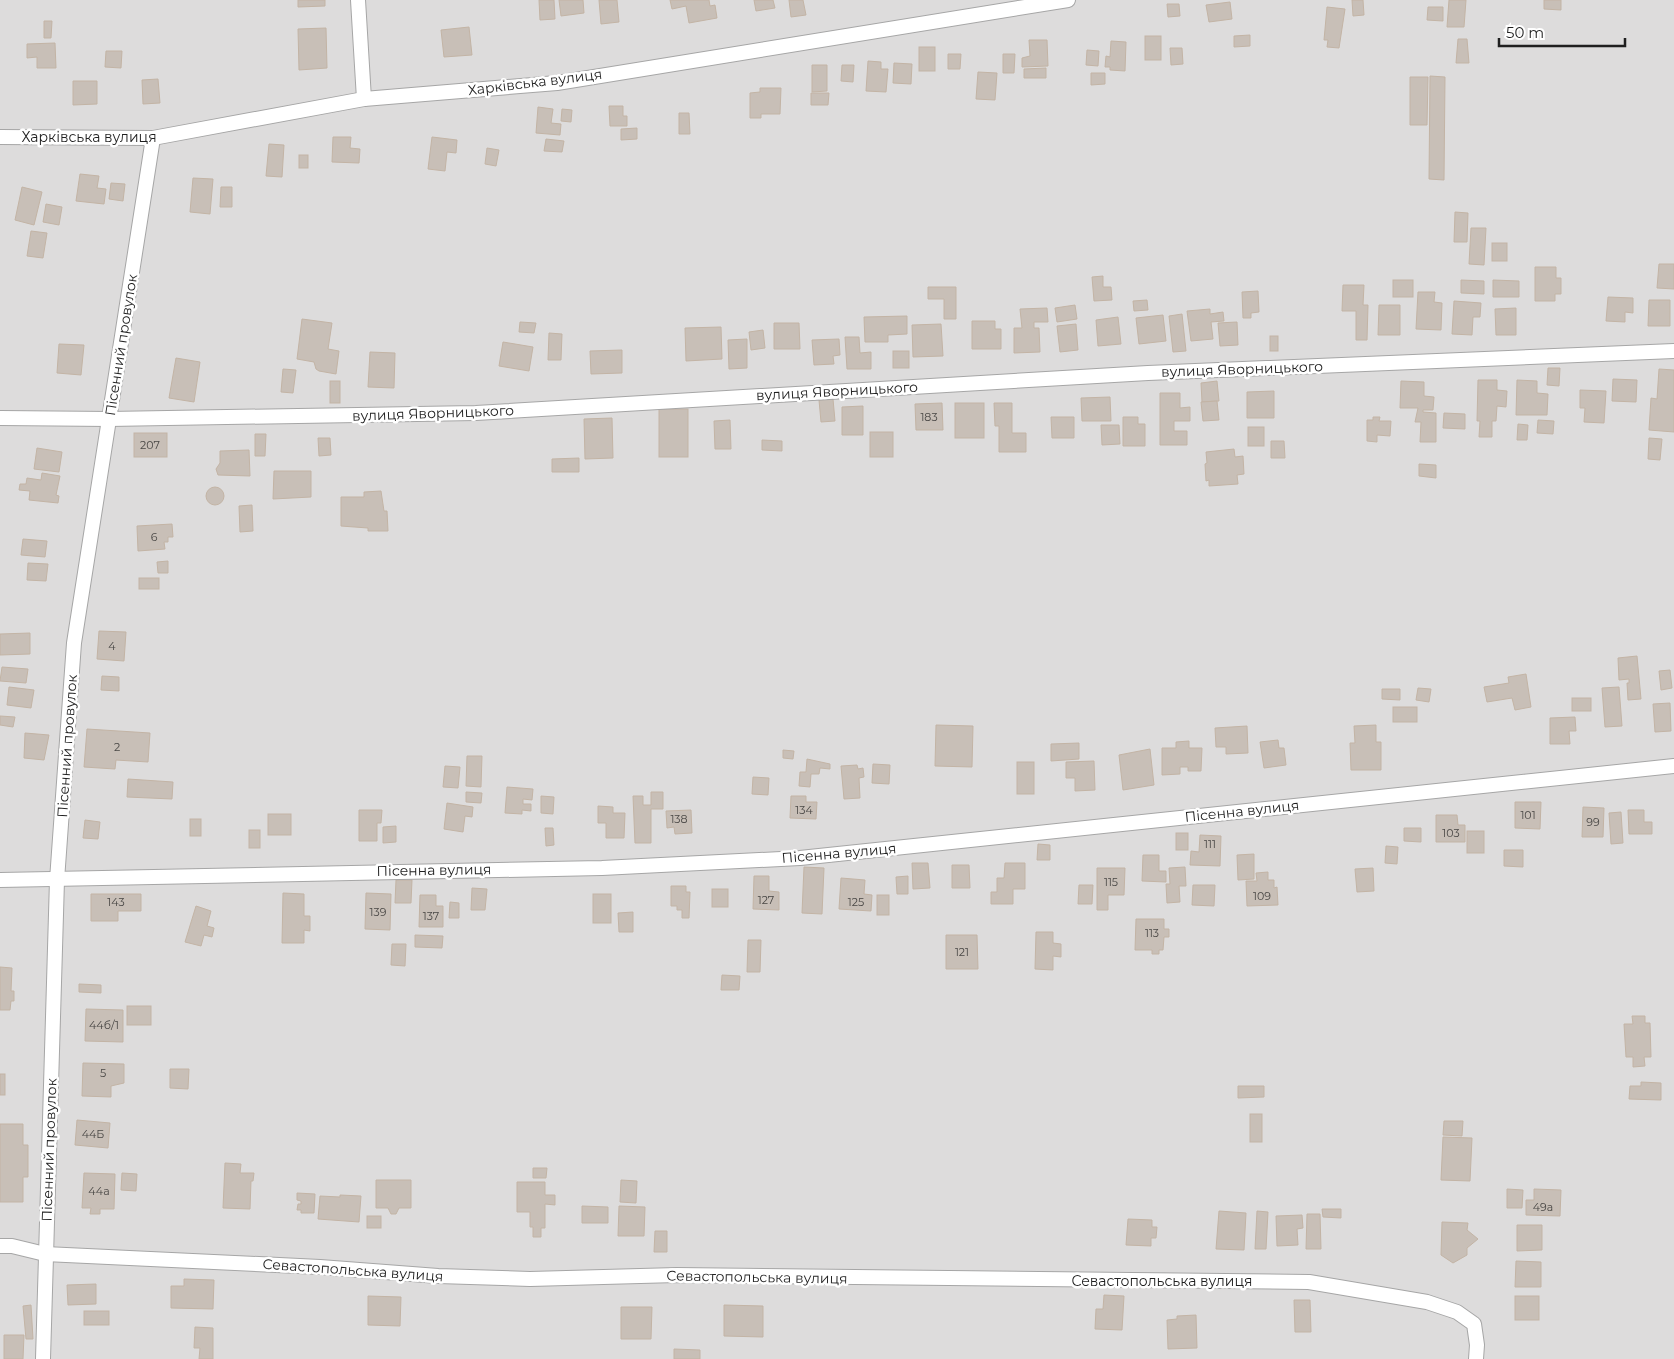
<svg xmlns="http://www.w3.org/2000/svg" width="1674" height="1359" viewBox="0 0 1674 1359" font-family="Montserrat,sans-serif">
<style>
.residential{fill:#dddcdc}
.building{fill:#c8bfb7;stroke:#c3b4a5}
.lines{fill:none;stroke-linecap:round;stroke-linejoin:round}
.minor-casing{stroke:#a6a6a6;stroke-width:16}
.minor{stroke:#fff;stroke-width:14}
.labels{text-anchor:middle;stroke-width:5;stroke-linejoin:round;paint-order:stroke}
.number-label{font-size:11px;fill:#494745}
.street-label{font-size:14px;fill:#1f1f1f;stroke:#fff}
</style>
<rect width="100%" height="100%" fill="#f0ede4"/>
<!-- residential -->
<rect class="residential" x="0" y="0" width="1674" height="1359"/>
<!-- building -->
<g class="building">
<path d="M298 0H325V6L298 7Z"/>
<path d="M539 0H554L555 19 540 20Z"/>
<path d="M559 0H583L584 13 561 16Z"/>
<path d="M599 0H617L619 22 601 24Z"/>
<path d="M670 0H709L710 6 715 5 717 18 689 23 686 6 672 9Z"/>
<path d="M754 0H773L775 8 756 11Z"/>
<path d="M789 0H803L806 15 791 17Z"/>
<path d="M1352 0H1363L1364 15 1353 16Z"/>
<path d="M1449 0H1466L1464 27H1447Z"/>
<path d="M1544 0H1561V10L1544 9Z"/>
<path d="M1230 2 1232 19 1209 22 1206 5Z"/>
<path d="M1167 4H1179L1180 16 1168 17Z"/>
<path d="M1327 7 1345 9 1339 48 1327 47 1328 40H1324Z"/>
<path d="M1428 7H1443V21L1427 20Z"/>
<path d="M44 21H52L51 38H44Z"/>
<path d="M469 27 472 55 444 57 441 30Z"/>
<path d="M326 28 327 68 299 70 298 29Z"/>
<path d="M1250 35V46L1234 47V36Z"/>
<rect x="1145" y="36" width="16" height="24"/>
<path d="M1458 39H1467L1469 63H1456Z"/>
<path d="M1029 40H1047L1048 66 1022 67V58L1030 56Z"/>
<path d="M1111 41 1126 42 1125 71 1110 70V67H1105L1106 56 1110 57Z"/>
<path d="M55 43 56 68H37V57L27 58V44Z"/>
<rect x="919" y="47" width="16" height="24"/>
<path d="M1170 48H1182L1183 64 1171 65Z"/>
<path d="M1087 50 1099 51 1098 66 1086 65Z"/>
<path d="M106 51H122L121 68 105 67Z"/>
<path d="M948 54H961L960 69H948Z"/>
<path d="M1003 54H1015L1014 73H1003Z"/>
<path d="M868 61 881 62V69H888L886 92 866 91Z"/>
<path d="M894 63 912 64 911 84 893 83Z"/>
<path d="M812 65H827V91L812 92Z"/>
<path d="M842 65H854L853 82 841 81Z"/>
<path d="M1046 68V78H1024V69Z"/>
<path d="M978 72 997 73 995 100 976 99Z"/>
<path d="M1091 73H1105V84L1091 85Z"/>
<path d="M1430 76 1445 77 1444 180 1429 179Z"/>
<path d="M1410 77H1428L1427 125H1410Z"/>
<path d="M158 79 160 103 143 104 142 80Z"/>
<path d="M73 81H97V104L73 105Z"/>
<path d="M760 88H781L780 114H761V118H750V93L760 92Z"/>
<path d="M811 93H829L828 105H811Z"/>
<path d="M609 106H623V116H627V126H610Z"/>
<path d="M538 107 553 109 551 123 561 124 560 135 536 133Z"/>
<path d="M562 109 572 110 571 122 561 121Z"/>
<path d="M679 113H689L690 134H679Z"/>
<path d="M637 128V139L621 140V129Z"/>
<path d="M333 137H351L350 148 360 149 359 163 332 162Z"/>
<path d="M432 137 457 140 456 153 447 152 445 171 428 169Z"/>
<path d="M546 139 564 141 562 152 544 151Z"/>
<path d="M269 144 284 145 282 177 266 176Z"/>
<path d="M487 148 499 150 496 166 485 164Z"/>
<rect x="299" y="155" width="9" height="13"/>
<path d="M80 174 99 176 97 188 106 189 104 204 76 201Z"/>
<path d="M193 178 213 179 210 214 190 212Z"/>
<path d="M111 183 125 184 123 201 109 199Z"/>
<path d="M22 187 42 192 34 225 15 220Z"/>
<path d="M221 187H232V207H220Z"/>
<path d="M46 204 62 207 59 225 43 222Z"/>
<path d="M1455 212 1468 213 1467 242H1454Z"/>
<path d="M1471 228H1486L1484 265 1469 264Z"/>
<path d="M31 231 47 233 43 258 27 256Z"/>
<rect x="1492" y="243" width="15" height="18"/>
<path d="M1659 264H1674V289L1657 288Z"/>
<path d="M1535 267H1556V278H1561V294H1555V301H1535Z"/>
<path d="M1103 276V287H1111L1112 300 1094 301 1092 277Z"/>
<rect x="1393" y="280" width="20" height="17"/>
<path d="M1461 280 1484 281V294L1461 293Z"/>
<path d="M1493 280 1519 281V297H1493Z"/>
<path d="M1343 285H1364L1363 305H1368L1367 340H1356V311H1342Z"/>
<path d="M928 287H956V319H944V299H928Z"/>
<path d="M1258 291 1259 312 1251 313V318H1243L1242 292Z"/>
<path d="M1418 292H1435L1434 302 1442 303 1441 330 1416 329Z"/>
<path d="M1608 297 1633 298V313L1625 312V322L1606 321Z"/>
<path d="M1147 300 1148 310 1134 311 1133 301Z"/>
<path d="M1649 300H1670V326H1648Z"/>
<path d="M1454 301 1481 303 1480 317H1473L1472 335 1452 334Z"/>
<path d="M1075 305 1077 319 1057 322 1055 308Z"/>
<path d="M1379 305H1400V335H1378Z"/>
<path d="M1047 308 1048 322H1034V328H1039L1040 352 1014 353V328H1022L1020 309Z"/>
<path d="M1516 308V335H1496L1495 309Z"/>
<path d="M1210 309V314L1223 312 1224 321 1211 322 1213 339 1191 341 1187 311Z"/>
<path d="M1182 314 1186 351 1173 352 1169 316Z"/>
<path d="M1163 315 1166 341 1139 344 1136 318Z"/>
<path d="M907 316V334L888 335V342H865L864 317Z"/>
<path d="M1118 317 1121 344 1098 346 1096 320Z"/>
<path d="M302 319 332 323 328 349 339 351 336 374 319 371 316 369 314 362 297 359Z"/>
<path d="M972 321H995V329H1001V349H972Z"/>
<path d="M520 322 536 323 534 333 519 332Z"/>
<path d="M1237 322 1238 345 1220 346 1218 323Z"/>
<path d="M774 323H799L800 349H774Z"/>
<path d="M941 324 943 356 913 357 912 325Z"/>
<path d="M1076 324 1078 350 1060 352 1057 326Z"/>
<path d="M721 327 722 359 686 361 685 328Z"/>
<path d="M763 330 765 348 751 350 749 332Z"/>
<path d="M549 333 562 334 561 360H548Z"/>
<rect x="1270" y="336" width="8" height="15"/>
<path d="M845 337H859L860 353 871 352V369H847Z"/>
<path d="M747 339V368L729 369 728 340Z"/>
<path d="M839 339 840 355 833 356 834 364 814 365 812 340Z"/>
<path d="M503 342 533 347 529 371 499 366Z"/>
<path d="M59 344 84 345 81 375 57 373Z"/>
<path d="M622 350V373L591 374 590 351Z"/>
<rect x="893" y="351" width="16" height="17"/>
<path d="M370 352 395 353 394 388 368 387Z"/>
<path d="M176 358 200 362 194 402 169 398Z"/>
<path d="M1548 368H1560L1559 386 1547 385Z"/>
<path d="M283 369 296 370 293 393 281 392Z"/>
<path d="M1659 369 1674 370V432L1649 430 1651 398 1657 399Z"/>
<path d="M1613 379 1637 380 1636 402 1612 401Z"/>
<path d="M1478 380H1497V390L1507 391 1506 407 1497 406 1496 421H1492V437H1479L1480 421H1477Z"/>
<path d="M1517 380 1537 381V393L1548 394 1547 415H1516Z"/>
<rect x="330" y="381" width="10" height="22"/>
<path d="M1217 381 1219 401 1202 402 1201 383Z"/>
<path d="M1401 381 1424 382V396L1434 397 1433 410H1423V412L1436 413V442H1420L1421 422H1415L1418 408H1400Z"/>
<path d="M1580 390 1606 391 1604 423 1584 422 1585 408H1580Z"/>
<path d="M1274 391V418H1247V392Z"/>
<path d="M1160 393H1180V408L1190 407V421H1174V431H1187V445H1160Z"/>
<path d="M1110 397 1111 421H1082L1081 398Z"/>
<path d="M833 399 835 421 821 422 819 400Z"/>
<path d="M1217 401 1219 420 1203 421 1201 402Z"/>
<path d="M942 403 943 430H916L915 404Z"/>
<rect x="955" y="403" width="29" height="35"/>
<path d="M994 403H1012V433H1026V452H999V426H995Z"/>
<path d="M863 406V435H842V407Z"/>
<rect x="659" y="409" width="29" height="48"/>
<path d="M1444 413 1465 414V429L1443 428Z"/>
<path d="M1051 417H1074V438H1052Z"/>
<path d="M1123 417H1138V424H1145V446H1123Z"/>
<path d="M1373 417H1380L1379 421H1391L1390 436 1377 435V442L1367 441V420H1373Z"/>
<path d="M612 418 613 458 585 459 584 419Z"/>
<path d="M730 420 731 449H715L714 421Z"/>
<path d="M1538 420 1554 421 1553 434 1537 433Z"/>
<path d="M1518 424 1528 425 1527 440H1517Z"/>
<path d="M1101 425H1119L1120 444 1102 445Z"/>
<rect x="1248" y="427" width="16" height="19"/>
<rect x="870" y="432" width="23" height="25"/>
<rect x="134" y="433" width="33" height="24"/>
<path d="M255 434H266L265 456H255Z"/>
<path d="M318 438H330L331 455 319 456Z"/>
<path d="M1649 438 1662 439 1660 460 1648 459Z"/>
<path d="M762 440 782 441V451L762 450Z"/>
<path d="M1271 441H1284L1285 458H1271Z"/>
<path d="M37 448 62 452 59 472 34 469Z"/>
<path d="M1234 449 1235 457 1243 456 1244 474 1237 475 1238 484 1209 486V480L1206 481 1205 464 1207 463 1206 452Z"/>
<path d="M249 450 250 476 218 475 216 469 220 463V451Z"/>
<path d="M579 458V472H552V459Z"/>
<path d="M1419 464 1436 465V478L1419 476Z"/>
<path d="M274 471H311V497L273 499Z"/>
<path d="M42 473 60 476 56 495 59 496 58 503 29 500 30 491 19 490 20 484H26L27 478 41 480Z"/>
<circle cx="215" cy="496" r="9"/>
<path d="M381 491 384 511H387L388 531H368V528L341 526V497H364V492Z"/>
<path d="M252 505 253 531 240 532 239 506Z"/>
<path d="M172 524 173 537H168V542H164L165 549 138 551 137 526Z"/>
<path d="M23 539 47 541 45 557 21 555Z"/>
<path d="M168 561V573H158L157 562Z"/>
<path d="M28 563 48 564 46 581 27 580Z"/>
<rect x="139" y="578" width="20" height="11"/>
<path d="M99 631 126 632 124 661 97 659Z"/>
<path d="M30 633V654L0 655V634Z"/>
<path d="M1637 656 1641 699 1628 700 1627 683H1629V679L1619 680 1618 658Z"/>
<path d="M2 667 28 669 26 683 0 681Z"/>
<path d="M1670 670 1672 688 1661 690 1659 671Z"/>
<path d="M1526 674 1531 707 1515 710 1512 698 1487 702 1484 687 1509 683 1508 677Z"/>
<path d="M102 676 119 677V691L101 690Z"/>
<path d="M9 687 34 690 31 708 7 705Z"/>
<path d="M1619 687 1622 726 1605 727 1602 688Z"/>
<path d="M1418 688 1431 689 1429 702 1416 700Z"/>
<path d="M1382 689H1400V700L1382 699Z"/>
<rect x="1572" y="698" width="19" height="13"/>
<path d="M1670 703 1671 731 1655 732 1653 704Z"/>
<rect x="1393" y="707" width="24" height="15"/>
<path d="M0 716 15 717 13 727 0 725Z"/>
<path d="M1575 717 1576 731H1569L1570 744H1550V718Z"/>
<path d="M936 725 973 726 972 767 935 766Z"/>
<path d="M1376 725V742H1381V770H1351L1350 743H1355L1354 726Z"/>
<path d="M1247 726 1248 753 1226 754V747H1216L1215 728Z"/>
<path d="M87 729 150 733 148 762 116 760 115 769 84 767Z"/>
<path d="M25 733 49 735 44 760 24 758Z"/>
<path d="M1278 740 1279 748H1284L1286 765 1264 768 1260 742Z"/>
<path d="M1189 741V748H1202L1201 771H1188V767H1180V774L1162 775V748H1176V742Z"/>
<path d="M1079 743V759L1051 761V744Z"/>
<path d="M1150 749 1154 785 1123 790 1119 755Z"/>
<path d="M783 750 794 751 793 759 783 758Z"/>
<path d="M467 756H482L481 787 466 786Z"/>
<path d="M807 759 830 764V769L820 768 819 774H811L810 787 799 786 800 772H806Z"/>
<path d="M1094 761 1095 790 1075 791V778H1066V762Z"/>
<rect x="1017" y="762" width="17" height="32"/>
<path d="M873 764 890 765 889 784 872 783Z"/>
<path d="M857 765 858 769 863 768 864 777 859 778 860 798 844 799 841 766Z"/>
<path d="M445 766 460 767 458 788 443 787Z"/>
<path d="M753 777 769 778 768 795 752 794Z"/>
<path d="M128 779 173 782 172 799 127 797Z"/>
<path d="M507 787 533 789 532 800 523 799V804H531V811L522 810V814L505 813Z"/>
<path d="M466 792 482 793 481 803 466 802Z"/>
<path d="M651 792H663V809H651V843H635L633 796H643V805H651Z"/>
<path d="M541 796 554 797 553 814 541 813Z"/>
<path d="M791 796H806V802H817L816 819 790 818Z"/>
<path d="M1515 802H1541L1540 829 1515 828Z"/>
<path d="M447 803 473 807 472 817 465 816 463 832 444 829Z"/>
<path d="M598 806 613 807V813H625L624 838H606V823H598Z"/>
<path d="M1583 807 1604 808 1603 837H1582Z"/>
<path d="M359 810H382L381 823H377V841H359Z"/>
<path d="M691 810 692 833 675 834 674 827 667 828 666 811Z"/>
<path d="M1628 810H1644V822H1652V834H1629Z"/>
<path d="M1621 812 1623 843 1611 844 1609 813Z"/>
<rect x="268" y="814" width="23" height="21"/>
<path d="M1436 815H1457L1458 825H1465V842H1436Z"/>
<rect x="190" y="819" width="11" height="17"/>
<path d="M85 820 100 822 98 839 83 838Z"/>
<path d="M396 826V842L383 843V827Z"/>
<path d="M545 828H553L554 845 546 846Z"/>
<path d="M1404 828H1421V842L1404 841Z"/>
<rect x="249" y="830" width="11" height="18"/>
<rect x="1467" y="831" width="17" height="22"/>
<rect x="1176" y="833" width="12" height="17"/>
<path d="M1200 835 1221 836 1220 866 1190 865 1191 851 1199 852Z"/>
<path d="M1038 844 1050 845V860H1037Z"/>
<path d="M1386 846 1398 847 1397 864 1385 863Z"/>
<path d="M1504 850H1523V867L1504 866Z"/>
<path d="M1254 854V879L1238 880 1237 855Z"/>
<path d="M1143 855H1159V871H1166V882L1142 881Z"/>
<path d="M912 863H928L930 888 913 889Z"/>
<path d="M1005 863H1025V889H1013V904H991V892H997V878H1004Z"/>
<path d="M952 865H969L970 888H952Z"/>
<path d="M804 867 824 868 822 914 802 913Z"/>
<path d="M1185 867 1186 886H1179L1180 902 1167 903 1166 884H1170L1169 868Z"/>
<path d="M1097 868H1125L1124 895H1108V910H1097Z"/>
<path d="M1373 868 1374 891 1357 892 1355 869Z"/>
<path d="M1268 872V880H1274V888L1277 887 1278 905 1247 906 1246 881H1257L1256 873Z"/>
<path d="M754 876H769V891L779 892V910L753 909Z"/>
<path d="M908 876V894H897L896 877Z"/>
<path d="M841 878 865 880 864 894 872 895 871 911 839 909Z"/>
<path d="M396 880H412L411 903H395Z"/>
<path d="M1079 885H1093L1092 904H1078Z"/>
<path d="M1193 885H1215L1214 906 1192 905Z"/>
<path d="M671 886H686V892H690L689 918H682V910H677V906H671Z"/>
<path d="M472 888 487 889 485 910H471Z"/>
<rect x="712" y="889" width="16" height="18"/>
<path d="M283 893 304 894V916H310V931L304 930V943H282Z"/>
<path d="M366 893 391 894 390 930 365 929Z"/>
<path d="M91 894H141V911H118V921H91Z"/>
<rect x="593" y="894" width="18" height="29"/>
<path d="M420 895H436V906H443V927H419Z"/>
<rect x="877" y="895" width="12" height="20"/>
<path d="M450 902 459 903V918H449Z"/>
<path d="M196 906 211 911 207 926 214 928 212 937 204 935 201 946 185 942Z"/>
<path d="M633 912V932H619L618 913Z"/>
<path d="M1136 919H1164V929H1169V937H1164L1163 950H1159V954H1152V950H1135Z"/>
<path d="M1036 932H1053V943L1061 944V957L1053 956V970L1035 969Z"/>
<path d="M415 935 443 936 442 948 415 947Z"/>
<path d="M946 935H977L978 969H946Z"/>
<path d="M748 940H761L760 972H747Z"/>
<path d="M392 944H406L405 966 391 965Z"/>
<path d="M0 967 12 968 11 991H14V1001H11L10 1010H0Z"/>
<path d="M722 975 740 976 739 990H721Z"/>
<path d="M79 984 101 985V993L79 992Z"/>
<rect x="127" y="1006" width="24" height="19"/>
<path d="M86 1009 123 1010V1042L85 1041Z"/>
<path d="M1632 1016H1645V1023H1650L1651 1057H1644L1645 1066 1633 1067V1057H1626L1624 1024H1633Z"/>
<path d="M83 1063 124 1064V1083L111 1086V1097L82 1096Z"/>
<path d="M170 1069H189L188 1089 170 1088Z"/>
<rect x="0" y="1074" width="5" height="21"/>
<path d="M1641 1082 1661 1083V1100L1629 1099 1630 1086H1641Z"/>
<path d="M1238 1086H1264V1097L1238 1098Z"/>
<rect x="1250" y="1114" width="12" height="28"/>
<path d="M77 1120 110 1123 108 1148 75 1145Z"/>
<path d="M1444 1121H1463L1462 1136 1443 1135Z"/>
<path d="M0 1124H23V1145H28V1177H23V1202H0Z"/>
<path d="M1443 1137 1472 1138 1470 1181 1441 1180Z"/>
<path d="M225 1163 241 1164 240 1173H254L253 1181H251L250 1209 223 1208Z"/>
<path d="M533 1168H547L546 1178H533Z"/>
<path d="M84 1173 115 1174 114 1209H100V1214H90L91 1208H82Z"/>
<path d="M122 1173 137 1174 136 1191 121 1190Z"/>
<path d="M376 1180H411V1208H399L396 1214H391L388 1208H376Z"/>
<path d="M621 1180 637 1181 636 1203 620 1202Z"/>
<path d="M517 1182H545V1195H555V1205L545 1204V1228H541V1237H533V1227H530V1212H517Z"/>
<path d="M1507 1189 1523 1190 1522 1208H1507Z"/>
<path d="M1534 1189 1561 1190 1560 1216 1526 1215V1200H1534Z"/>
<path d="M297 1193 315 1194 314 1213H301V1210H297L298 1204H301V1201L297 1200Z"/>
<path d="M340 1195 361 1196 359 1222 318 1219 320 1196 340 1197Z"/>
<path d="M582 1206 608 1207V1223H582Z"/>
<path d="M619 1206 645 1207 644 1236H618Z"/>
<path d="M1322 1209H1341V1218L1323 1217Z"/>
<path d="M1219 1211 1246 1213 1244 1250 1216 1249Z"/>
<path d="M1257 1211 1268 1212 1266 1249H1255Z"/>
<path d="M1307 1214H1320L1321 1249H1306Z"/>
<path d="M1302 1215 1303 1228 1297 1229 1298 1245 1277 1246 1276 1216Z"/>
<rect x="367" y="1216" width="14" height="12"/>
<path d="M1128 1219 1152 1220V1227H1157L1156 1238H1151V1246L1126 1245Z"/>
<path d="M1442 1222 1468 1223 1467 1230 1478 1239 1467 1248V1255L1453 1263 1441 1255Z"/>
<path d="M1517 1225H1542V1250L1517 1251Z"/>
<path d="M655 1231H667V1252H654Z"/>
<path d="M1516 1261 1541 1262V1287H1515Z"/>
<path d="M184 1279 214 1280 213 1309 171 1308V1286H184Z"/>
<path d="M96 1284V1304L68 1305 67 1285Z"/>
<path d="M1104 1295 1124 1296 1122 1330 1095 1329 1096 1309H1103Z"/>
<path d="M368 1296 401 1297 400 1326 368 1325Z"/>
<rect x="1515" y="1296" width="24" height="24"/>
<path d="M1294 1300H1310L1311 1332H1295Z"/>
<path d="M31 1305 33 1339H26L23 1306Z"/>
<path d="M724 1305 763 1306V1337L724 1336Z"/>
<path d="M621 1307H652L651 1339H621Z"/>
<rect x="84" y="1311" width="25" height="14"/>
<path d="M1196 1315 1197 1348 1168 1349 1167 1320 1177 1319V1316Z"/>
<path d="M195 1327 213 1328V1359H199L200 1348H194Z"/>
<path d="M4 1335H24L23 1359H4Z"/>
<path d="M674 1349 700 1350V1359H674Z"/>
</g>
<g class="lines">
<defs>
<g id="minor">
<path d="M358 0 364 99"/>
<path d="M0 137 153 138 364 99 557 83 1068 0"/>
<path d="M0 418 109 419 476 413 1148 373 1674 351"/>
<path d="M0 880 602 868 800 858 1674 766"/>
<path d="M0 1246H12L45 1254 320 1267 438 1276 530 1279 677 1275 1309 1282 1427 1302 1457 1312 1474 1324 1477 1345 1476 1359"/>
<path d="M43 1359 57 880 74 643 153 138"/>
</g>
</defs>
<!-- minor casing -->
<use href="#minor" class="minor-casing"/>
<!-- minor -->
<use href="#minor" class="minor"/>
</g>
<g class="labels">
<!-- number labels -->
<g class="number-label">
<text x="929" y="421">183</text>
<text x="150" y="449">207</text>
<text x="154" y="541">6</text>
<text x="112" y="650">4</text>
<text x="117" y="751">2</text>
<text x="804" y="814">134</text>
<text x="1528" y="819">101</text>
<text x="679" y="823">138</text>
<text x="1593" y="826">99</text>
<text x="1451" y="837">103</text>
<text x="1210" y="848">111</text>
<text x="1111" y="886">115</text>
<text x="1262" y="900">109</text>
<text x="766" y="904">127</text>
<text x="116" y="906">143</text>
<text x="856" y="906">125</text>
<text x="378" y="916">139</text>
<text x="431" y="920">137</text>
<text x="1152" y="937">113</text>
<text x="962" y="956">121</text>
<text x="104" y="1029">44б/1</text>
<text x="103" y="1077">5</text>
<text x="93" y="1138">44Б</text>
<text x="99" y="1195">44а</text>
<text x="1543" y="1211">49а</text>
</g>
<!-- street labels -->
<g class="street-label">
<text transform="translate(535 82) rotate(-7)" y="5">Харківська вулиця</text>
<text x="89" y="142">Харківська вулиця</text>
<text transform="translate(121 345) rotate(-81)" y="5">Пісенний провулок</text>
<text transform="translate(1242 369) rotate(-2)" y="5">вулиця Яворницького</text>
<text transform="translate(837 391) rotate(-3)" y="5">вулиця Яворницького</text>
<text transform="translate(433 413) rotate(-2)" y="5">вулиця Яворницького</text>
<text transform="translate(67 746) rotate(-86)" y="5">Пісенний провулок</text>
<text transform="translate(1242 811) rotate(-6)" y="5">Пісенна вулиця</text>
<text transform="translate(839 853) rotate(-5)" y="5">Пісенна вулиця</text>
<text transform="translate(434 870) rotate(-1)" y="5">Пісенна вулиця</text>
<text transform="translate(49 1150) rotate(-88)" y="5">Пісенний провулок</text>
<text transform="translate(353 1270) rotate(4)" y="5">Севастопольська вулиця</text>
<text transform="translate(757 1277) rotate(1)" y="5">Севастопольська вулиця</text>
<text x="1162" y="1286">Севастопольська вулиця</text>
</g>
</g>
<!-- scale -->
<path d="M1499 38v8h126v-8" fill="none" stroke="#1f1f1f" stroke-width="2.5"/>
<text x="1506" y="38" font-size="15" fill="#1f1f1f" stroke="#ffffff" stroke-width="4" paint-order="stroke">50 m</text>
</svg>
